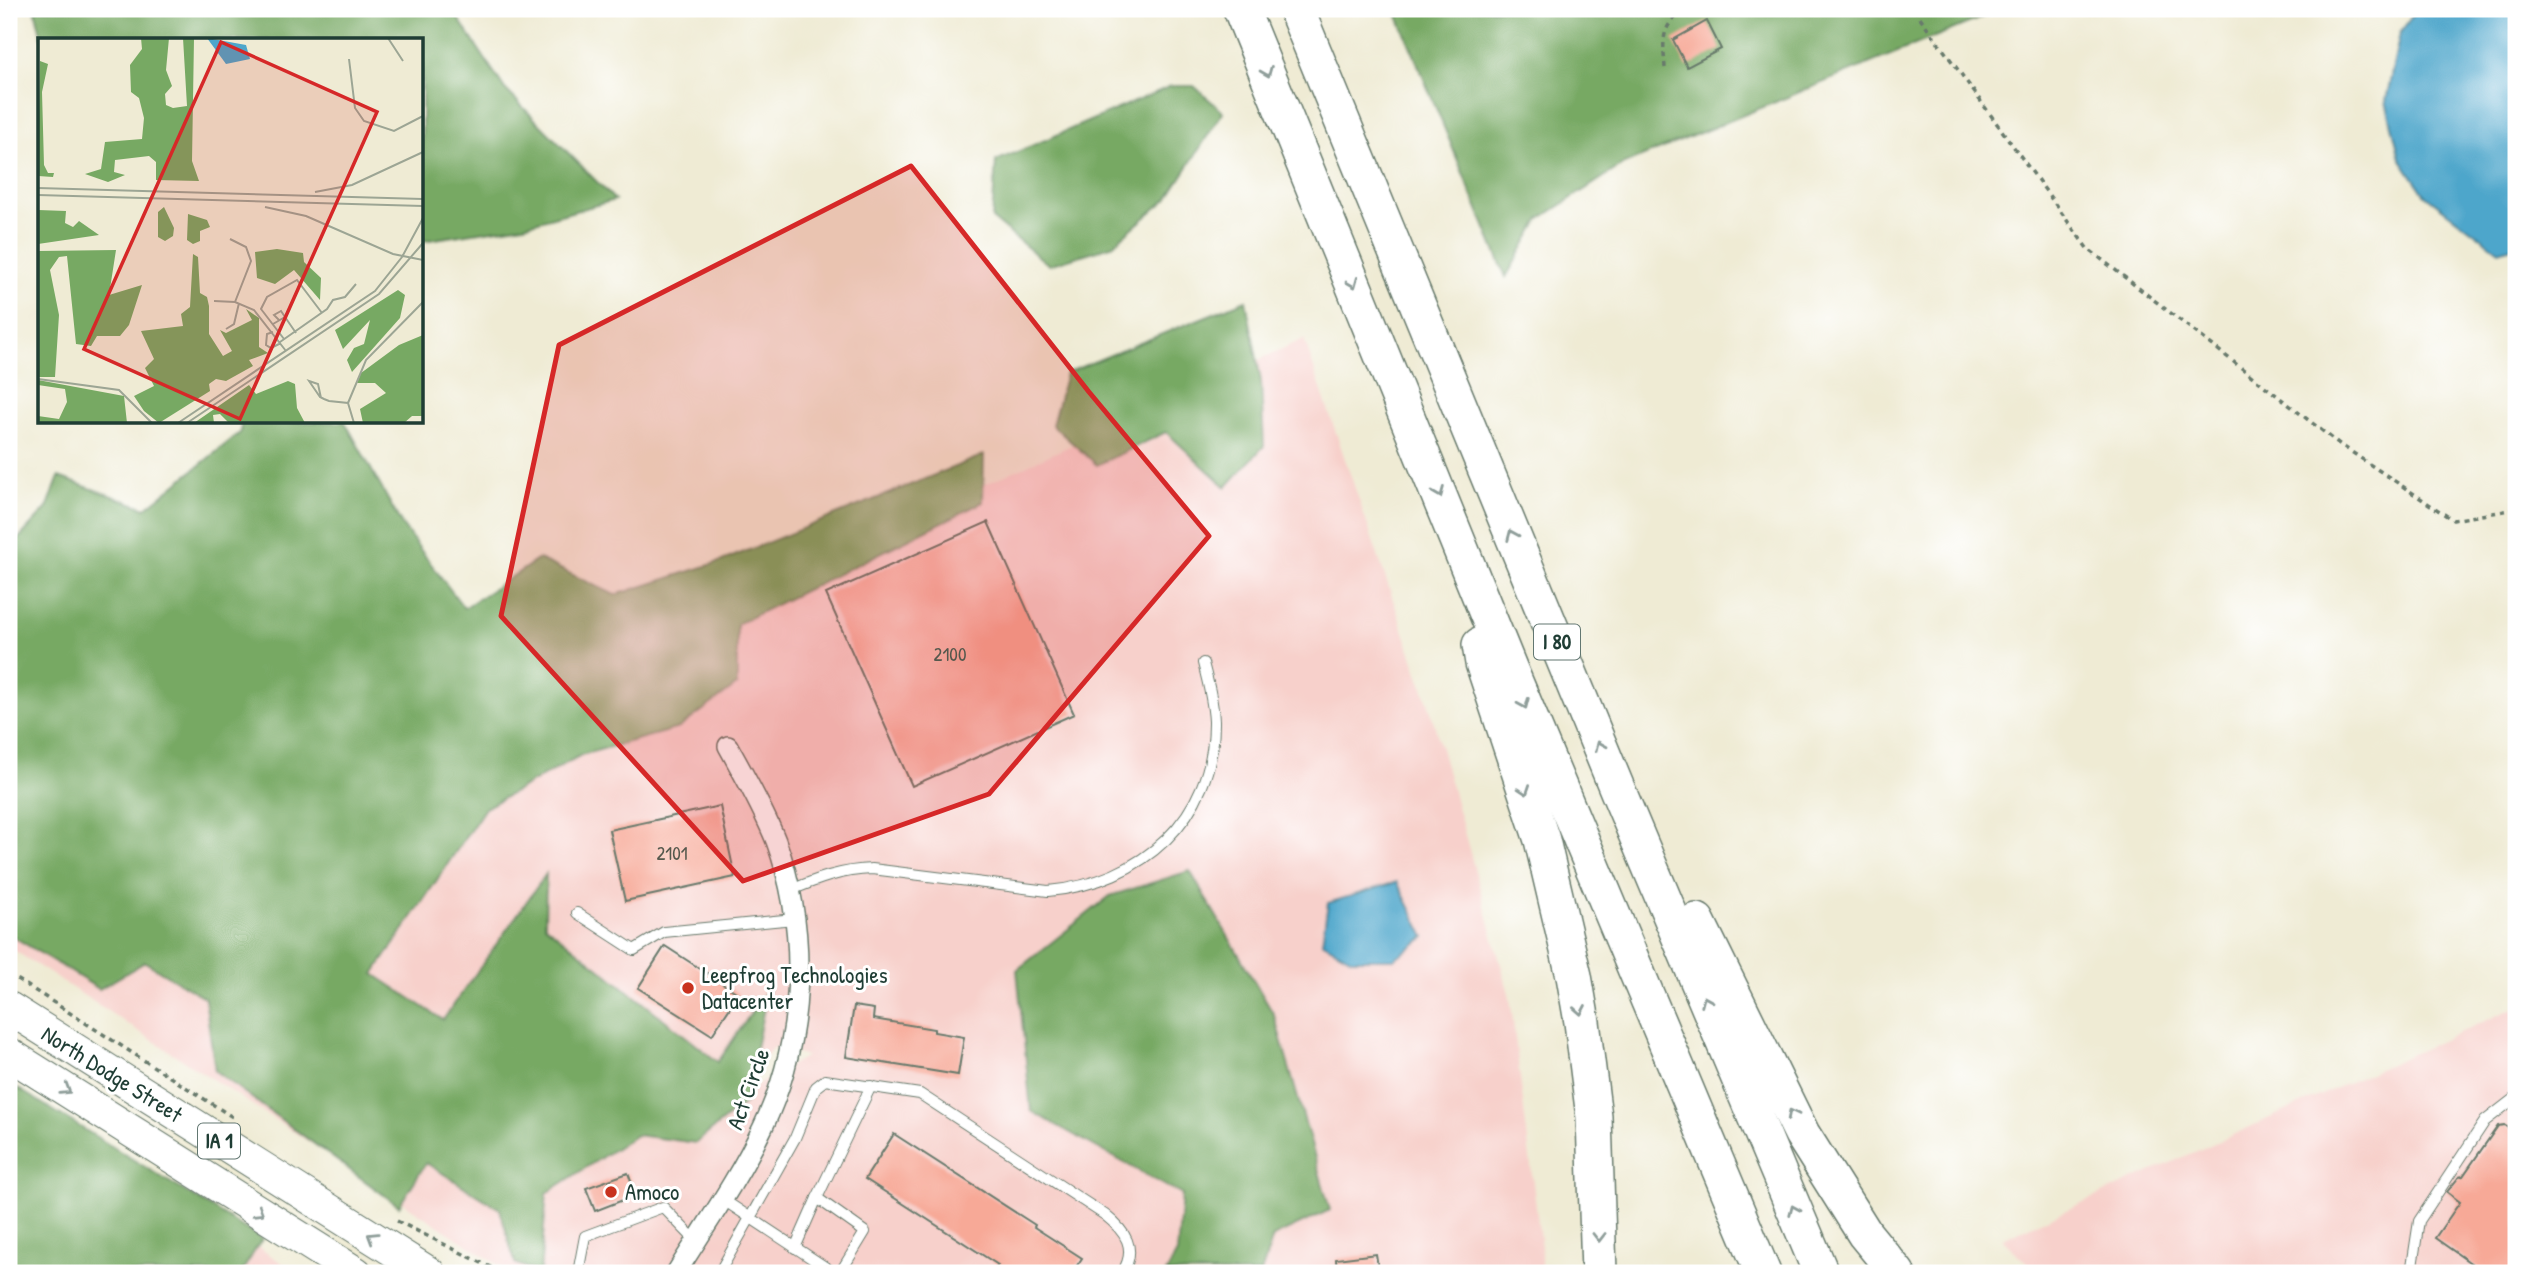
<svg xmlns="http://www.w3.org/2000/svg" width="2525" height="1282" viewBox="0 0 2525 1282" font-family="'Patrick Hand',sans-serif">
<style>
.built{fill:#f7d0cb;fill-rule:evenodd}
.forest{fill:#77a963;stroke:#4b734c;stroke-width:2}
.water{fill:#4da6cb;stroke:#367280;stroke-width:2}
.building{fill:#f7a997}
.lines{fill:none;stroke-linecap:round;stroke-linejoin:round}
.lane-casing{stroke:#687a6c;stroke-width:12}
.street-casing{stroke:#687a6c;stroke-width:22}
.primary-casing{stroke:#687a6c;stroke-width:34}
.highway-casing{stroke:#687a6c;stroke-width:38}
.path{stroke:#687a6c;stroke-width:3.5;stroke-dasharray:5 5;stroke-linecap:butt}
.lane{stroke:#fff;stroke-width:10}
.street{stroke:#fff;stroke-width:19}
.primary{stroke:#fff;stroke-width:32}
.highway{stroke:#fff;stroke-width:35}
.oneway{stroke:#8f9e9a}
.marked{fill:#d62828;fill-opacity:0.2;stroke:#d62828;stroke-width:5;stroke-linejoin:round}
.poi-dot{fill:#c8321e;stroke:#fff;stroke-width:2.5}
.labels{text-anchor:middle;stroke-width:6;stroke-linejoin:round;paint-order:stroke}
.number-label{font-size:19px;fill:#55584d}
.shield{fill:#fff;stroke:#627771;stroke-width:2}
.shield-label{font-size:21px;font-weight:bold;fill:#1f3d34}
.poi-label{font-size:23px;fill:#1f3d34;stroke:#fff;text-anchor:start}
.street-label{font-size:23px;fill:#1f3d34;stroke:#fff}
.inset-road{fill:none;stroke:#9ca594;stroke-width:2}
.view{fill:#d62828;fill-opacity:0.15;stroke:#d62828;stroke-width:3.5}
.inset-edge{fill:none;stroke:#1f3d34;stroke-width:3.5}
</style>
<rect width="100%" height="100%" fill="#fff"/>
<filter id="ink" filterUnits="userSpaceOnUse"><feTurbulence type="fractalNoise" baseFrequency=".0143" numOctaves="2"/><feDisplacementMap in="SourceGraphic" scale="14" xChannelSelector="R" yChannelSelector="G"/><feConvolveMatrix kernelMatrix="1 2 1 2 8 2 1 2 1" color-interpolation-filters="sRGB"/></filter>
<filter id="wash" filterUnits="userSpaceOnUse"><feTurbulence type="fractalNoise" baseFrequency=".00686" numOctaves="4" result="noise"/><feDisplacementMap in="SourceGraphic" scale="28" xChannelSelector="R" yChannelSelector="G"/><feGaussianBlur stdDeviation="1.57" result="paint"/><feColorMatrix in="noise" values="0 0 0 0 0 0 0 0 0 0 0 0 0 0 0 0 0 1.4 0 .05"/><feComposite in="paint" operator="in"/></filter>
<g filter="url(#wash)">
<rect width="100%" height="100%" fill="#efebd4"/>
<!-- built -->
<g class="built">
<path d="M1304 339 1429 705 1510 997 1541 1247V1273H511L9 947V930ZM773 1047 807 1056 735 1098Z"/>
<path d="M2516 1007V1273H2037L2002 1239Z"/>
<path d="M231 1229 297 1273H195Z"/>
</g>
<!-- forest -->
<g class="forest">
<path d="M35 9H452L505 89 615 200 524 225 422 241V40H89L42 38Z"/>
<path d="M1395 9H1997L1976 20 1624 164 1540 219 1506 277Z"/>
<path d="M1171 86H1194L1223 112 1167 199 1111 246 1049 265 992 219 996 161Z"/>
<path d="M1246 300 1261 381 1264 446 1226 487 1166 432 1097 465 1052 425 1066 373Z"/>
<path d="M241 422H345L402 525 464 608 539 559 615 595 722 561 984 455 983 502 737 624V685L679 728 581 755 485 808 374 974 443 1020 546 874 545 925 718 1062 768 988 745 1103 696 1143 636 1135 547 1193 540 1273 515 1263 500 1209 426 1163 399 1206 215 1071 205 998 145 962 99 989 9 934V549L47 508 59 477 146 508 241 432Z"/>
<path d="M1190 871 1274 1015 1330 1210 1273 1237 1261 1273H1166L1177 1253 1182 1195 1031 1111 1017 970 1110 896Z"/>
<path d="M9 1083 262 1239 241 1273H9Z"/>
</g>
<!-- water -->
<g class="water">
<path d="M2417 9H2516V246L2499 251 2425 195 2400 158 2386 101 2400 33Z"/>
<path d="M1397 882 1425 937 1394 959H1352L1322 942 1328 903Z"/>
</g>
<g id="blocks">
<!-- building -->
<g class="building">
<path d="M1707 21 1721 49 1687 67 1673 40Z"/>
<path d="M988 522 1074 714 912 786 826 594Z"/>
<path d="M720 806 735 877 625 901 609 830Z"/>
<path d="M665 946 739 994 712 1035 638 988Z"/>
<path d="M854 1006 874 1009 873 1019 934 1029V1032L964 1037 958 1075 846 1057Z"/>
<path d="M2504 1125 2516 1134V1273H2485L2435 1238 2460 1202 2447 1192 2459 1177 2463 1176 2498 1126Z"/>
<path d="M894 1134 1035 1225 1034 1227 1082 1258 1072 1273H992L998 1265 865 1179Z"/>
<path d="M628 1173 636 1195 595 1211 586 1188Z"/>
<path d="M1376 1254 1379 1273H1337L1336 1259Z"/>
</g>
</g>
</g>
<g filter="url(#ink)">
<use href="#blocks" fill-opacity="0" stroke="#687a6c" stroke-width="2"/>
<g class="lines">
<defs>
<g id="lane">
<path d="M789 891C817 879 841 870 872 869L1048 891C1141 883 1215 818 1214 721 1213 701 1208 682 1203 663"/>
<path d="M577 913 634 950 664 932 794 919"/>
<path d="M817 1198 871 1086"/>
<path d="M722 1199 834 1273"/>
<path d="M795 1248 817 1198 865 1232 840 1273"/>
<path d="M578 1273 585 1236 663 1207 696 1241"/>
<path d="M719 1273 795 1138 816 1087 825 1080 920 1094 1105 1215C1125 1231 1138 1248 1122 1273"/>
<path d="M2411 1273 2419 1221 2485 1121 2516 1097"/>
</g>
<path id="street" d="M676 1273C706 1225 739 1178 763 1127 805 1040 809 931 776 841 763 808 745 777 728 746"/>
<g id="primary">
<path d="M9 1008 429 1273"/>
<path d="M9 1054 356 1273"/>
</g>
<g id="highway">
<path d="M1241 9 1510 670 1763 1273"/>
<path d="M1296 9 1618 791 1821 1273"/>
<path d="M1480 645 1483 663 1542 840 1574 976 1582 1022 1594 1117 1599 1273"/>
<path d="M1697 921 1802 1134 1865 1234 1897 1273"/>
</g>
</defs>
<!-- lane casing -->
<use href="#lane" class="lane-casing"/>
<!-- street casing -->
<use href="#street" class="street-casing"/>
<!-- primary casing -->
<use href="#primary" class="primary-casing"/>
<!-- highway casing -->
<use href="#highway" class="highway-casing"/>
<!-- path -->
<g class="path">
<path d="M1914 9 2087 248 2338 443 2453 520 2516 509"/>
<path d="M1665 68C1663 39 1660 26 1686 9"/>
<path d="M9 974 234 1118"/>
<path d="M397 1221 490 1267 498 1273"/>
</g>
<!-- lane -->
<use href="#lane" class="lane"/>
<!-- street -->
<use href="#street" class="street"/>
<!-- primary -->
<use href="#primary" class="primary"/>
<!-- highway -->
<use href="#highway" class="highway"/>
</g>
<!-- one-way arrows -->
<defs><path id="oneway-chevron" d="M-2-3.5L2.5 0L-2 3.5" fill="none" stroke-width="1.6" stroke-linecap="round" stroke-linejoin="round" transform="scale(1.75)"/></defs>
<g class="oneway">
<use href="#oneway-chevron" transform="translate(1267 72) rotate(68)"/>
<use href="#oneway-chevron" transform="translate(1353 283) rotate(68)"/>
<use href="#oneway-chevron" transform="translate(1439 493) rotate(68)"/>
<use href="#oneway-chevron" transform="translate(1512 535) rotate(-113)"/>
<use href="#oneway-chevron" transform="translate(1524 704) rotate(67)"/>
<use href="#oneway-chevron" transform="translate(1600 746) rotate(-113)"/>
<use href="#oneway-chevron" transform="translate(1525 790) rotate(71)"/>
<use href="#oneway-chevron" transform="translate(1706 1001) rotate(-113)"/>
<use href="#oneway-chevron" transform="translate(1580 1010) rotate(80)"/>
<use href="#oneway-chevron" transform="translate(66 1090) rotate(32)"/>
<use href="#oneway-chevron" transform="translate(1792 1114) rotate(-117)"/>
<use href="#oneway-chevron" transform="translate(1794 1210) rotate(-113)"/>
<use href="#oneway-chevron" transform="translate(259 1212) rotate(32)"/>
<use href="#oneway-chevron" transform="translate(372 1237) rotate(-148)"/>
<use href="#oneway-chevron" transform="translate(1599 1237) rotate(90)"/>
</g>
</g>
<!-- marked area -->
<path class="marked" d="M911 166 1089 392 1209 536 989 794 743 881 501 616 559 345Z"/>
<!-- markers -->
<g class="poi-dot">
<circle cx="688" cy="988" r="7"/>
<circle cx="611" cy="1192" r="7"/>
</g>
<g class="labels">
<!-- number labels -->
<g class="number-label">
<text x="950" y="661">2100</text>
<text x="672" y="860">2101</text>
</g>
<!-- shield labels -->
<g class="shield">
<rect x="1534" y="624.5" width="46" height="35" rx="5"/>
<rect x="198" y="1123.5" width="42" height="35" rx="5"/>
</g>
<g class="shield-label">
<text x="1557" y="649">I 80</text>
<text x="219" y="1148">IA 1</text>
</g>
<!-- poi labels -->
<g class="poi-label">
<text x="702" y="983">Leepfrog Technologies<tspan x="702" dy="26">Datacenter</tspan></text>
<text x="625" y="1200">Amoco</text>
</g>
<!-- street labels -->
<g class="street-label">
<text transform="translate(112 1074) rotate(32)" y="8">North Dodge Street</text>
<text transform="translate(748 1089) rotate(-70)" y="8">Act Circle</text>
</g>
</g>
<!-- overview -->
<g transform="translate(38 38)">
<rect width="385" height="385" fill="#efebd4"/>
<path d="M103 0H131L128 32 134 48 127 56 128 67 135 70 149 68 145 0H156L154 123 161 143 118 142V124L111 118 77 122 76 134 87 137 70 144 47 136 63 131 67 104 104 101 106 80 101 60 93 54 92 27 104 11ZM2 23 10 26 4 54 6 127 10 135H16L15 139 0 138ZM126 169 136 190 135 198 127 203 120 199V174ZM0 172 28 173 27 185 35 189 41 183 61 197 0 206ZM150 176 169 182 172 189 162 193V203L155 206 149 202ZM239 211 265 215 266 224 283 240 282 262 256 232 237 246 219 240 217 214ZM78 212 71 257 104 247 91 287 82 298H59L53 308 38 306 29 218 21 219 12 232 21 277 17 339H0V213ZM155 216 160 219 162 255 169 259 171 268V296L185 318 194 313 182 292 188 295 214 282 208 271 221 280V309L230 315 211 322 215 328 188 343 178 341 171 346 172 353 121 385 106 373 96 358 116 348 107 330 116 321 103 293 145 288 143 276 152 269ZM360 252 367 257 362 280 314 334 309 322 316 310 326 306 332 282 305 311 297 292ZM385 297V378H374L366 385H325L322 371 348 355 337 345H319L323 335 361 307ZM0 342 86 358 89 385H0V378L21 381 29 364 27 351 0 347ZM250 343 257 346 259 370 267 385H191L182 376 175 377 176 385H156L211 347 218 356Z" fill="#77a963"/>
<path d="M169 0 208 7 212 21 188 26Z" fill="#4da6cb"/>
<path class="inset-road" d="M350 0 365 23M311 21 317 70 326 83 356 93 385 78M0 150 385 161M277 154 314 147 385 114M0 157 385 168M227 169 268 178 355 216 385 222M192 201 208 209 213 223 197 264M176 263 197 264 216 272 248 313M241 282 236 277 243 273 247 279M235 286 247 279 258 295M188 291 196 286 201 265M235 294 229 296 228 307 233 310 243 305M246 301 223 271 229 259 259 242 284 275M242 304 289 271 295 262 307 259 318 246M0 341 81 352 114 385M283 360 280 346 271 343 282 359 286 361 291 363 310 365 316 385M310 365 328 322 385 264M140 385 337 253 364 219 385 180M149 385 341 256 385 205"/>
<path class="view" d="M183 4 339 74 202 381 46 311Z"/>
<rect width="385" height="385" class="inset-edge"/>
</g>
<!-- margin -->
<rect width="2525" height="1282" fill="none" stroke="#fff" stroke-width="35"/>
</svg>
